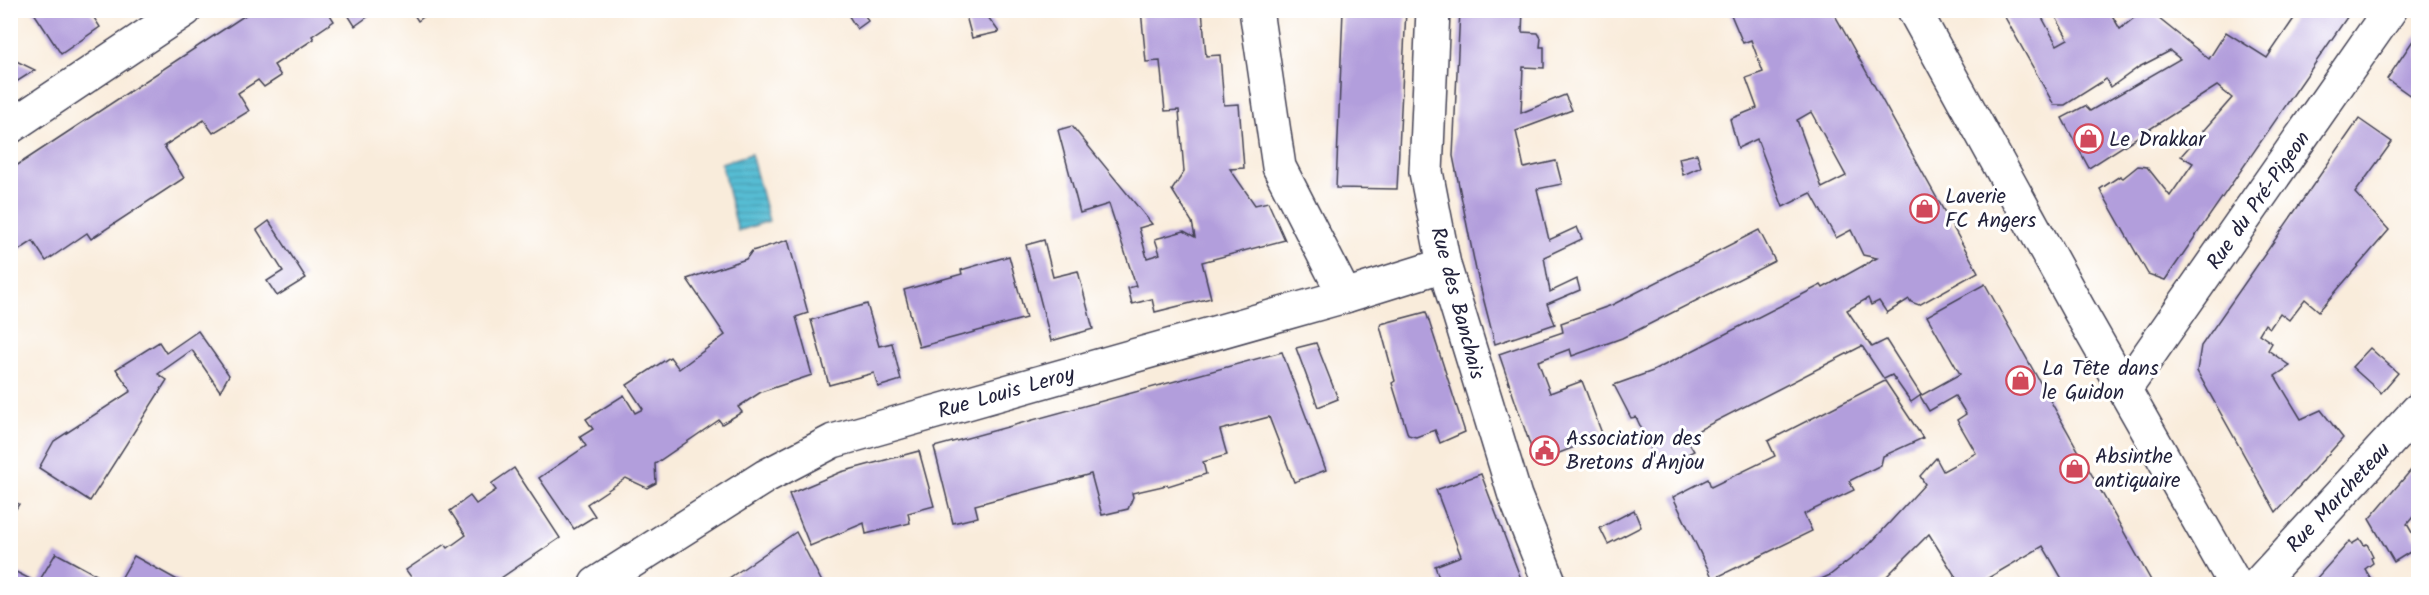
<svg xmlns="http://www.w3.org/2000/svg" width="2429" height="595" viewBox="0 0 2429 595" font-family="Kalam,sans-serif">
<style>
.water{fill:url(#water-rules);stroke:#3c7088;stroke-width:1.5}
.building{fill:#b29edc;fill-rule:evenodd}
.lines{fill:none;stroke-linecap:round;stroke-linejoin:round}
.minor-casing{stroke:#424053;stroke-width:36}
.major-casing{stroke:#424053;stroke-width:36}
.minor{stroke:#fff;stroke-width:33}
.major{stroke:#fff;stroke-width:33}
.labels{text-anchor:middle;stroke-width:6;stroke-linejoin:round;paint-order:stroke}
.poi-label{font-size:21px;fill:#22223b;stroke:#fff;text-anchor:start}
.street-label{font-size:21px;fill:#22223b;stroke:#fff}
</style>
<defs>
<pattern id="water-rules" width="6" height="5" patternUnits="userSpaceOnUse" patternTransform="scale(1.5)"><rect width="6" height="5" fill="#57bdd4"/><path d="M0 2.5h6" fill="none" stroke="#4899ad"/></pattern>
</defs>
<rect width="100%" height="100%" fill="#fff"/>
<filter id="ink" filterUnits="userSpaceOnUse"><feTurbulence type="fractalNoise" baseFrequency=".0167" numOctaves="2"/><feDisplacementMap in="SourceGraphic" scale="12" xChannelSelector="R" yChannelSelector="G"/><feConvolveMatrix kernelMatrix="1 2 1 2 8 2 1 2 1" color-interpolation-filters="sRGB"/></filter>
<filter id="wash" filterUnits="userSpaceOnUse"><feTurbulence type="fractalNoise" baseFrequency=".008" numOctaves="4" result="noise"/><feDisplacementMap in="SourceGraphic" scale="24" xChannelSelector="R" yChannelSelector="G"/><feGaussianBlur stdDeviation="1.35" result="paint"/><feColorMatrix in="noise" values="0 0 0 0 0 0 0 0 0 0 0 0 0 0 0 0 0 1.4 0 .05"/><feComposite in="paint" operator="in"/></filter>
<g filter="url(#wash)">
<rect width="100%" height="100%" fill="#f9ecdb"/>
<!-- water -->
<path class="water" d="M751 154 769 221 738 231 721 163Z"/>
<g id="blocks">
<!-- building -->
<g class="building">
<path d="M32 10H89L100 27 61 54Z"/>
<path d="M253 10H327L334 21 312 36 314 39 274 65 281 76 264 87 258 80 238 93 249 111 213 133 204 120 164 146 184 178 91 239 87 233 46 261 33 241 10 256V170Z"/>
<path d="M345 10H377L355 26Z"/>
<path d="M411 10H433L418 21Z"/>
<path d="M845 10H862L868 21 857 29Z"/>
<path d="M970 10H983L999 32 972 38 965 12Z"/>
<path d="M1141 10H1202L1206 56 1220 55 1224 105 1239 104 1244 168 1230 169 1255 205 1268 202 1285 240 1202 262 1211 298 1155 312 1152 299 1132 304 1128 288 1136 286 1109 204 1080 213 1058 130 1072 126 1152 224 1139 228 1147 258 1160 254 1155 239 1184 231 1195 237 1192 222 1172 190 1184 172 1179 110 1165 111 1160 61 1146 62Z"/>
<path d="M1343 10H1406L1397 189 1336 188Z"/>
<path d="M1460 10H1523L1522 32 1538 33 1541 38 1540 47H1544V68L1523 67 1521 113 1565 95 1572 110 1516 131 1524 168 1556 161 1562 184 1537 189 1549 240 1577 227 1582 239 1544 257 1550 292 1577 279 1580 290 1547 304 1555 324 1495 344 1476 270 1453 156Z"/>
<path d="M1729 10H1832L1978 272 1919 305 1911 302 1909 299 1887 313 1879 301 1871 305 1868 298 1847 310 1872 347 1886 340 1921 395 1911 402 1892 375 1884 379 1862 346 1685 437 1694 451 1660 468 1636 417 1631 418 1614 385 1653 371 1821 285 1823 288 1877 258 1863 255 1851 230 1836 238 1811 193 1783 207 1757 139 1738 148 1730 119 1757 108 1746 78 1763 72 1751 40 1743 43ZM1811 112 1846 176 1822 188 1797 120Z"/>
<path d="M2001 10H2038L2057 45 2068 39 2052 10H2109L2120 29 2144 10H2148L2209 59 2226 32 2267 58 2295 17 2288 10H2352L2165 280 2148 274 2100 189 2120 176 2123 178 2138 166 2147 167 2170 196 2193 163 2181 156 2232 98 2217 86 2089 168 2062 118 2085 106 2090 111 2180 59 2170 51 2139 67 2111 87 2106 79 2065 105H2054Z"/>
<path d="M2418 33V101L2387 79Z"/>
<path d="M10 58 35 70 10 86Z"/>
<path d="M2359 119 2392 142 2355 193 2389 230 2319 311 2305 299 2289 320 2280 313 2270 328 2265 324 2259 334 2272 343 2268 350 2290 366 2275 376 2301 419 2321 410 2343 438 2276 512 2197 371 2201 346Z"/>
<path d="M1697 154 1701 167 1683 175 1679 158Z"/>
<path d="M269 221 306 278 277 296 267 281 283 271 257 230Z"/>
<path d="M1759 230 1775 261 1622 338 1572 356 1570 349 1538 361 1550 393 1582 381 1603 436 1536 462 1499 354 1563 332 1561 323 1612 305Z"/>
<path d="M788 240 808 313 796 317 812 375 761 392 738 407 742 412 722 424 719 420 655 464 656 483 647 488 626 478 587 504 595 516 574 529 539 478 586 446 580 437 593 429 586 419 624 395 635 413 643 409 627 385 670 357 679 369 725 335 687 279 746 259 752 251Z"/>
<path d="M1044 240 1053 277 1078 271 1093 329 1051 341 1026 245Z"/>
<path d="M1009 256 1026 318 919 347 904 290 962 274 961 270Z"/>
<path d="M1985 284 2153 584H2065L2043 546 1978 584H1960L1929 534 1879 584H1811L1830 575 1870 544 1925 484 1920 476 1936 458 1943 471 1976 453 1957 420 1966 414 1955 396 1929 411 1920 396 1960 374 1927 316Z"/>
<path d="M867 304 879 346 892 343 901 380 878 387 874 373 829 385 811 320Z"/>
<path d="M1426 312 1465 432 1440 443 1435 430 1416 437 1408 435 1392 383 1395 381 1380 326 1381 324Z"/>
<path d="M198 331 229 375 220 391 192 350 158 374 167 380 90 501 39 468 54 441 131 391 116 369 159 342 166 353Z"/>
<path d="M1316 343 1338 399 1318 407 1296 348Z"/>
<path d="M2370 348 2398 373 2381 393 2352 367Z"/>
<path d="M1282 352 1326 470 1294 482 1269 417 1220 430 1227 455 1203 462 1206 474 1168 486 1167 485 1132 493 1133 497 1128 509 1102 515 1091 474 975 505 978 517 953 523 934 447Z"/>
<path d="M1885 381 1923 438 1883 456 1881 465 1849 481 1854 490 1804 514 1812 531 1713 579 1673 497 1708 479 1711 487 1775 456 1768 441Z"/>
<path d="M919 451 934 506 908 513 910 523 866 534 864 523 810 546 789 494 841 472Z"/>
<path d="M2418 462V511L2407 524 2418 543V547L2394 562 2369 519Z"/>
<path d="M514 468 560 538 492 584H416L406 570 445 544 448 548 466 535 450 511 470 496 476 504 496 490 491 484Z"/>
<path d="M1481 474 1506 540 1523 584H1441L1435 566 1461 556 1436 490Z"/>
<path d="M10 500 19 504 10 518Z"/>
<path d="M1634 510 1641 527 1608 544 1600 528Z"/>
<path d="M796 532 823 584H720L744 568Z"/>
<path d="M2360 539 2364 545 2367 544 2373 556 2371 558 2373 563 2365 569 2374 584H2316L2314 581 2350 541 2352 544Z"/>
<path d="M56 553 111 583 110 584H10V569L38 583Z"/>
<path d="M134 556 181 582 179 584H118Z"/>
</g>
</g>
</g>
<g filter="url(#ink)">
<use href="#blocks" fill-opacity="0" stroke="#424053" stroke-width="1.5"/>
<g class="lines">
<defs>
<g id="minor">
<path d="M1256 10 1279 167 1345 296"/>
<path d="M1433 10 1426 172 1444 265 1515 496 1550 584"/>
<path d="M10 127 185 10"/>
<path d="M2125 389 2390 10"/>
<path d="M596 584 766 476 833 441 1345 296 1444 265"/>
<path d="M2258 584 2418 410"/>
</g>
<path id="major" d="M1914 10 2078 308 2235 584"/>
</defs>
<!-- minor casing -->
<use href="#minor" class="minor-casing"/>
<!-- major casing -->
<use href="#major" class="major-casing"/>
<!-- minor -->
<use href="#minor" class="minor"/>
<!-- major -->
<use href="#major" class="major"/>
</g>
</g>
<!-- icons -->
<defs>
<symbol id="shop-ring" viewBox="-11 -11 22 22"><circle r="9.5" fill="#fff" stroke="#d1495b" stroke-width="1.5"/><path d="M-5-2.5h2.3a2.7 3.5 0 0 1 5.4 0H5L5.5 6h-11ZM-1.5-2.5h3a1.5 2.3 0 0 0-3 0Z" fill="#d1495b"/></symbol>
<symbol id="civic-ring" viewBox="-11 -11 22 22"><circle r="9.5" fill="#fff" stroke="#d1495b" stroke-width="1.5"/><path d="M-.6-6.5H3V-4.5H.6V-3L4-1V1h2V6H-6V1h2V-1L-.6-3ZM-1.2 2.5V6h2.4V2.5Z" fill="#d1495b"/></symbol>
</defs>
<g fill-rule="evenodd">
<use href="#shop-ring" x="2072" y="122" width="33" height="33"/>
<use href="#shop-ring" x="1908" y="192" width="33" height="33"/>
<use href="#shop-ring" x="2004" y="364" width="33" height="33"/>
<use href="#civic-ring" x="1528" y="434" width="33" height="33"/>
<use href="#shop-ring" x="2058" y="452" width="33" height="33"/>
</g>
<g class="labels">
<!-- poi labels -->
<g class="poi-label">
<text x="2109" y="146">Le Drakkar</text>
<text x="1945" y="203">Laverie<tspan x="1945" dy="24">FC Angers</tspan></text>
<text x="2042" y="375">La Tête dans<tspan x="2042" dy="24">le Guidon</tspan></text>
<text x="1566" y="445">Association des<tspan x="1566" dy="24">Bretons d'Anjou</tspan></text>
<text x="2095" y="463">Absinthe<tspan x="2095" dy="24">antiquaire</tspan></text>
</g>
<!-- street labels -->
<g class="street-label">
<text transform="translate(2258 200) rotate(-55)" y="7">Rue du Pré-Pigeon</text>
<text transform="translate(1458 303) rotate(75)" y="7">Rue des Banchais</text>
<text transform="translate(1006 392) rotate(-16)" y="7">Rue Louis Leroy</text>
<text transform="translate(2338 497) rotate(-47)" y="7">Rue Marcheteau</text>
</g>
</g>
<!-- margin -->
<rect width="2429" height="595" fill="none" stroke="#fff" stroke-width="36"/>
</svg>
